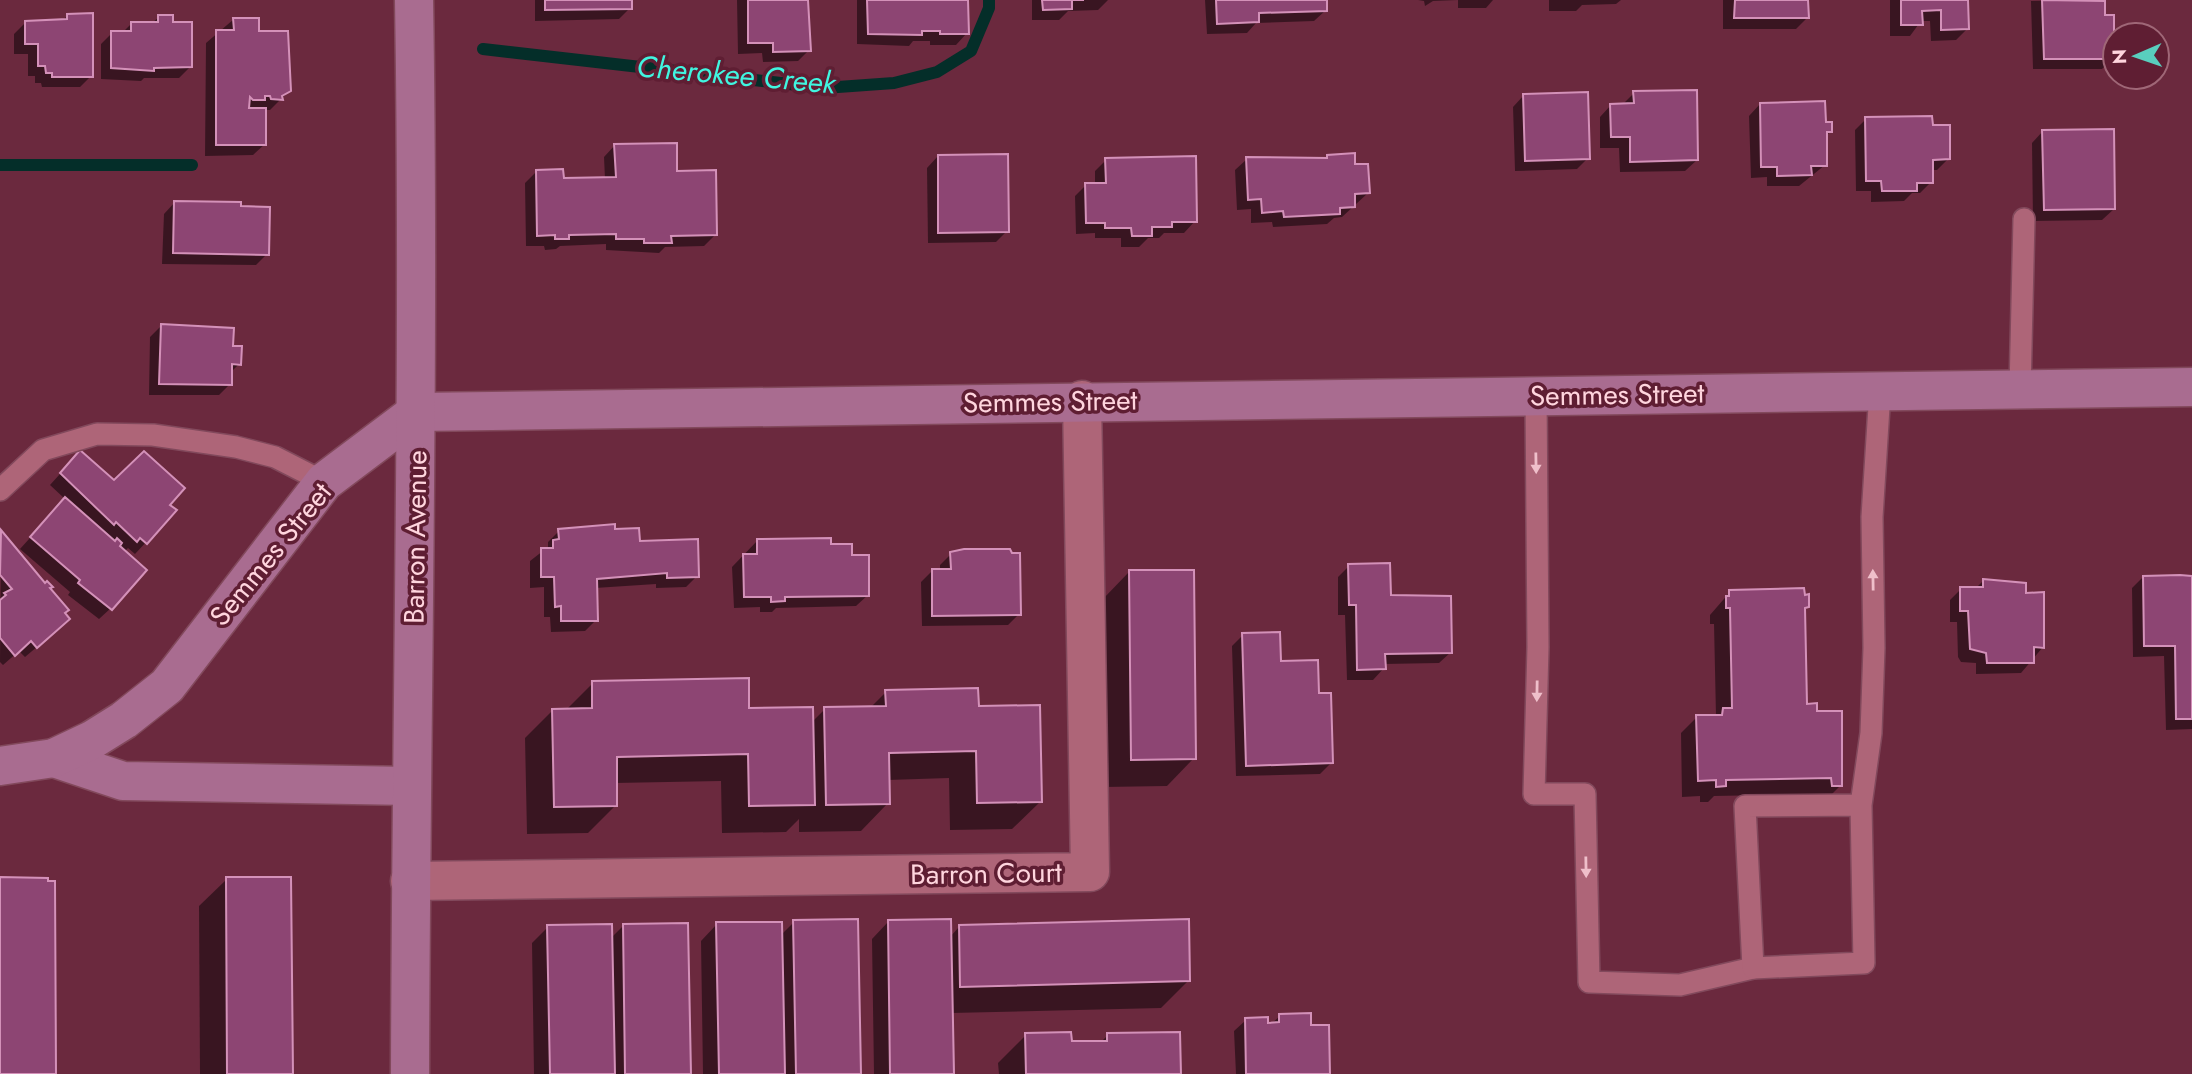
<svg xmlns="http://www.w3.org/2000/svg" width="2192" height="1074" viewBox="0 0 2192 1074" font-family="Jost,sans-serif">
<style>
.shadow{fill:#0007}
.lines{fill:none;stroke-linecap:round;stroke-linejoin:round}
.stream{stroke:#042e29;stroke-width:12}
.building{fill:#8d4573;stroke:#d491b9;stroke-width:2}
.lane-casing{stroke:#82495c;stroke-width:24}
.street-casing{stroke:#82495c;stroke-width:41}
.secondary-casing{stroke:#82495c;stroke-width:41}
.lane{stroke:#ae6578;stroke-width:21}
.street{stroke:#ae6578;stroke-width:38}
.secondary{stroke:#a96c90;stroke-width:38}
.oneway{fill:#efbfca}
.labels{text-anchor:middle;stroke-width:7;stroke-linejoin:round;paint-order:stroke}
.street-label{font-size:28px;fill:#ffd5de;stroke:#5f1e33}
.water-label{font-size:30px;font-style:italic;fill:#40f5e0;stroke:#5f1e33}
</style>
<rect width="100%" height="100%" fill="#6b293e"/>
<!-- shadow -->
<g class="shadow">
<path d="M535 0H630V8L619 19 535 21Z"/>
<path d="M737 0H808L809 50 798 61 763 62 762 53 738 54Z"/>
<path d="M857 0H968L967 33 956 45H930V41H913L909 46 857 44Z"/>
<path d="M1032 0H1108L1098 10 1068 11 1059 20H1032Z"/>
<path d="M1205 0H1325L1326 10 1314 21 1256 23 1247 33 1207 34Z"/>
<path d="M1418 0H1493L1486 8H1458V0L1433 1 1425 6 1424 1Z"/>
<path d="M1549 0H1621L1616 4 1582 5 1576 11H1549Z"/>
<path d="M1723 0H1806L1807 18 1796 29H1723Z"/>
<path d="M1890 0H1967V29L1956 40 1931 41 1930 21H1921L1910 36H1890Z"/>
<path d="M2081 0 2104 17 2113 58 2102 69H2033L2031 1Z"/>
<path d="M68 15 91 76 80 87H42L41 83H35V76H28V54H14V34L26 22 62 21Z"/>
<path d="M159 17 190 67 179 78H144L141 81 101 79V44L112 33H122L132 23H152Z"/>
<path d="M234 19 257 32 289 91 270 110H264L265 144 253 155 205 156 206 43Z"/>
<path d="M1634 93 1697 160 1685 171 1620 172 1619 148H1600V117L1611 105H1622Z"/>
<path d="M1524 95 1588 158 1577 169 1515 171 1513 107Z"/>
<path d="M1760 104 1824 124 1830 132 1825 137V165L1799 186H1767V177L1751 178 1749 116Z"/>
<path d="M1866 119 1931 127 1948 159 1937 170H1931V182L1920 193H1912L1904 201 1871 202V191H1856L1855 130Z"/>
<path d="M2043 131 2114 209 2102 220 2033 221 2032 143Z"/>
<path d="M615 145 676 172 715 235 704 246 665 247 659 253 606 250V244L560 246 556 249 545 250 544 246H526L525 183 536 172 562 180 605 179 604 157Z"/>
<path d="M938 156 1007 231 996 242 928 243 927 168Z"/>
<path d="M1327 156 1353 166 1368 193 1342 217 1334 218 1327 224 1273 227 1272 222 1251 223V209L1237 210 1235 170 1247 159 1324 160Z"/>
<path d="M1106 160 1195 221 1184 233H1164L1159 238H1148L1139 247H1121V238H1095V233L1076 234 1075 196 1086 185H1095V171Z"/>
<path d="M175 202 267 254 256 265 162 264 164 214Z"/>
<path d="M161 326 231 348 239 364 230 373V384L219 395H149L150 337Z"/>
<path d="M69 464 175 511 135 554 128 548 124 552 111 608 99 619 68 595 70 592 20 549 65 499 50 485Z"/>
<path d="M559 531H613L697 576 686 587 656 588V584L595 588 596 620 585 631 551 632 550 617H544V587L530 588V561L548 547V542Z"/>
<path d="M1 533 48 589 57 630 25 657 19 651 3 665 0 662Z"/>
<path d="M757 541 829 546 850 557 868 595 856 606 776 608 772 612H760V607L734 608 732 567Z"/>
<path d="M951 554 1019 614 1008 625 922 626 921 582 932 571H940V565Z"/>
<path d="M1349 566 1389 597 1451 652 1439 663 1384 664V668L1373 680H1347L1345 615H1338V577Z"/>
<path d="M1129 572 1194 758 1167 786 1104 787 1102 600Z"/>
<path d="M2143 577H2192V729L2166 730 2164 656 2133 657 2132 588Z"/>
<path d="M1983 581H2004V585L2024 594 2043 647 2021 673 1976 674V663L1961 662 1958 657 1957 622H1950V600L1961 589H1975Z"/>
<path d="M1730 592 1807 607 1803 610 1806 706 1841 785 1824 802H1816V794L1714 796 1708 802H1700V796L1682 797 1681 733 1697 717 1716 716 1714 624H1710V615Z"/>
<path d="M1243 635 1317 695 1331 763 1320 774 1236 776 1232 646Z"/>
<path d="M593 683 812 722 825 709 870 708 886 692 977 708 1040 802 1012 829 950 830 949 778 888 780V803L861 831 799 832V819L786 832 722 833 721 781 615 783 616 805 588 833 527 834 525 738 553 710H566Z"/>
<path d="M227 879 291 1074H200L199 906Z"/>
<path d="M794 922 859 1074H703L701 941 717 924 781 935Z"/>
<path d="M888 922 950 937 959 927 1189 980 1161 1008 951 1013 952 1074H874L872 939Z"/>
<path d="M623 926 689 1074H534L532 943 548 927 610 939Z"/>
<path d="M1280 1016 1309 1027 1328 1074H1236L1234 1031 1246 1020 1271 1024Z"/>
<path d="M1026 1035 1070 1043H1100L1108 1035 1179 1074H999L998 1063Z"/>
</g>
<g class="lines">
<!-- stream -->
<g class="stream">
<path d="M483 49 824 88 894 83 937 72 971 51 989 8V0"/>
<path d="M0 165H192"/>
</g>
</g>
<!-- building -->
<g class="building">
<path d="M545 0H632V9L545 10Z"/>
<path d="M748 0H808L811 51 773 52V43H748Z"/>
<path d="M867 0H968L969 34H940V31H922V35L868 34Z"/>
<path d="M1042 0H1084H1072V9L1043 10Z"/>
<path d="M1216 0H1327V11L1259 13V22L1217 24Z"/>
<path d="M1735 0H1808L1809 18H1734Z"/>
<path d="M1901 0H1968L1969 29 1941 30V10L1922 11 1923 25H1901Z"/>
<path d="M2042 0 2105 1V15H2114V59H2044Z"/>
<path d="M93 13V77H52V73H46L45 66H38V44H25V21L67 19V14Z"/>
<path d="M158 15H173V22H192V67L154 68V71L111 68V31H131V22H158Z"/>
<path d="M233 18H259V31H288L291 91 282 96 283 100 271 99 270 96H265V100H253L250 97 249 108H266V145H216V30H234Z"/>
<path d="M1697 90 1698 160 1630 162V137H1611L1610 104 1634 103 1633 91Z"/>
<path d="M1588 92 1590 159 1525 161 1523 94Z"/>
<path d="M1825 101 1826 122H1832V132H1827V166H1811L1812 175 1777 176V167H1761L1760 103Z"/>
<path d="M1932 116 1933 125H1950V159L1933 160V183H1917V191H1882L1881 181H1866L1865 117Z"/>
<path d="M2114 129 2115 209 2044 210 2042 130Z"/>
<path d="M677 143V171L716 170 717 235 671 236 672 243H644V239H616V234L569 235V239H555V235L537 236 536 170 563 169 564 178 616 177 614 144Z"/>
<path d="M1355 153V164H1368L1370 193 1355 194V207L1340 208V214L1284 217 1283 211 1262 213 1261 199 1248 200 1246 157 1327 158V155Z"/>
<path d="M1008 154 1009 232 938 233V155Z"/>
<path d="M1196 156 1197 222H1172V227H1152V236H1132L1131 228H1105V223H1086L1085 183H1106L1105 158Z"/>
<path d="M174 201 241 202V206L270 207 269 255 173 253Z"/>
<path d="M161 324 234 328 233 346H242L241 365 232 364V385L159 384Z"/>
<path d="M80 450 114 480 144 451 185 488 170 505 177 510 147 544 140 538 137 542 116 522 114 525 60 473Z"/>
<path d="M65 497 115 541 117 538 122 543 120 546 147 570 112 610 78 583 80 580 30 537Z"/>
<path d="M615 524V529L639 528 640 541 698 539 699 577 667 578V573L597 579 598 621H561V606L555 607 554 577H541V548H553V540L559 539 558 529Z"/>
<path d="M1 530 45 583 47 581 53 587 50 588 69 610 65 613 70 619 37 648 31 641 15 656 0 638V600L6 595 4 593 12 589 0 575Z"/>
<path d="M831 538V544H852V555H869V596L785 597V601L771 602V597H744L743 554H757V539Z"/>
<path d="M964 549H1010L1012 553H1020L1021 615 932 616V569H951L950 552Z"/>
<path d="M1390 563 1391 595 1451 596 1452 653 1385 654 1386 669 1357 670 1356 605H1349L1348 564Z"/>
<path d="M1129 570H1194L1196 759 1131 760Z"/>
<path d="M2180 575 2192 576V719H2176L2175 646H2144L2143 576Z"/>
<path d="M1983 579 2026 583V593L2044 592V648L2034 647V663H1987L1986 653 1970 649 1968 611H1960V587H1983Z"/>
<path d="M1804 588 1805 595 1809 594V607L1805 608 1807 704 1817 703V711H1842V786H1832L1831 778 1726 780V786L1716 787V780L1698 781 1696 715H1722L1723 708H1732L1730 608H1726V596H1729V590Z"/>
<path d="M1280 632 1281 661 1318 660 1319 693H1331L1333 763 1246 766 1242 633Z"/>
<path d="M749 678V708L813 707 815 805 749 806 748 754 617 757V806L554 807 552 709 592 708V681Z"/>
<path d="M978 688 979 706 1040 705 1042 802 977 803 976 751 889 753 890 804 826 805 824 707 886 706 885 690Z"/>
<path d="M0 877 48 878V881H55L56 1074H0Z"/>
<path d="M226 877H291L293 1074H227Z"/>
<path d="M858 919 861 1074H796L793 920Z"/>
<path d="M951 919 954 1074H890L888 920Z"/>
<path d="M1189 919 1190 981 960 987 959 925Z"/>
<path d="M716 922H782L785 1074H719Z"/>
<path d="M688 923 691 1074H625L623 924Z"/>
<path d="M612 924 615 1074H550L547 925Z"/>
<path d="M1311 1013V1025H1329L1330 1074H1246L1245 1018 1268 1017V1023L1279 1022V1014Z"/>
<path d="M1071 1032 1072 1041H1107V1033L1180 1032 1181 1074H1026L1025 1033Z"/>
</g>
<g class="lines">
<defs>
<g id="lane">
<path d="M2020 389 2024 219"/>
<path d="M1536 395 1538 647 1534 794H1585L1589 982 1680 985 1753 968"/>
<path d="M0 490 43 450 97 434 153 435 236 447 275 457 324 482"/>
<path d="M1861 805 1745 806 1753 968 1864 963 1861 805 1871 733 1874 648 1872 517 1880 391"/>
</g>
<path id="street" d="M410 881 1090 872 1082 400"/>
<g id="secondary">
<path d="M54 758 123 781 410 786"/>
<path d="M0 766 54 758 92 740 124 720 167 686 324 482 417 412 2192 387"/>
<path d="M410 1074C411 716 420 358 414 0"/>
</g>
</defs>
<!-- lane casing -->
<use href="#lane" class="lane-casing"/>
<!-- street casing -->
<use href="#street" class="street-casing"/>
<!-- secondary casing -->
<use href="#secondary" class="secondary-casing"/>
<!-- lane -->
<use href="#lane" class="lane"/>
<!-- street -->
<use href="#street" class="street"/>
<!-- secondary -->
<use href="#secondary" class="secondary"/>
</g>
<!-- one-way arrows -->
<defs><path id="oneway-solid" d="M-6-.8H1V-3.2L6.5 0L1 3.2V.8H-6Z" transform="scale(1.75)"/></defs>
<g class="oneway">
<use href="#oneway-solid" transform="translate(1536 463) rotate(89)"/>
<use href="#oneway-solid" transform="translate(1873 580) rotate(-91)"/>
<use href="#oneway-solid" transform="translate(1537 691) rotate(91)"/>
<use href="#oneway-solid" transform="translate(1586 867) rotate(89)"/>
</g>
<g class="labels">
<!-- street labels -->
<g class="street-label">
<text transform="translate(1617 394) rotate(-1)" y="10">Semmes Street</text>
<text transform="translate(1050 401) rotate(-1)" y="10">Semmes Street</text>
<text transform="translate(415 537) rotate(-89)" y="10">Barron Avenue</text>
<text transform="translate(270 554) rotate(-51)" y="10">Semmes Street</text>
<text transform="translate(986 873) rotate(-1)" y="10">Barron Court</text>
</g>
<!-- water labels -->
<g class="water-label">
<text transform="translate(736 75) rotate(5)" y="10">Cherokee Creek</text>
</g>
</g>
<!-- north arrow -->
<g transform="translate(2136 56) rotate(268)"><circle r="33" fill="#5f1e33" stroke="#9f6777" stroke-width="2"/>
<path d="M0-5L12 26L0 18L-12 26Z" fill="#59cebe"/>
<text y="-10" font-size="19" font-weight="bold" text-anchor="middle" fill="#ffd5de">N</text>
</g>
</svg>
